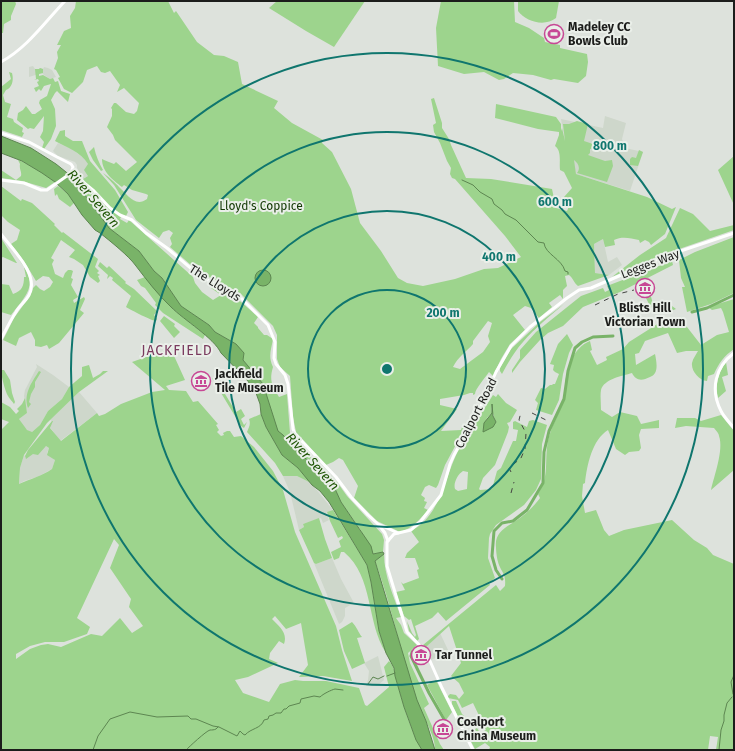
<svg xmlns="http://www.w3.org/2000/svg" width="735" height="751" viewBox="0 0 735 751" font-family="'Fira Sans',sans-serif">
<style>
.built{fill:#ced7cb}
.green{fill:#9dd48d;fill-rule:evenodd}
.water{fill:#79b368;stroke:#5d8651}
.lines{fill:none;stroke-linecap:round;stroke-linejoin:round}
.stream{stroke:#5d8651;stroke-width:1}
.canal{stroke:#79b368;stroke-width:3}
.secondary{stroke:#fff;stroke-width:3}
.rail{stroke:#444543;stroke-width:1;stroke-dasharray:5 5;stroke-linecap:butt}
.ring{fill:none;stroke:#0f766e;stroke-width:2}
.labels{text-anchor:middle;stroke-width:4;stroke-linejoin:round;paint-order:stroke}
.poi-label{font-size:12px;font-weight:bold;fill:#1c1d1b;stroke:#eaefe9;text-anchor:start}
.park-label{font-size:12px;fill:#113802;stroke:#eaefe9}
.street-label{font-size:12px;fill:#1c1d1b;stroke:#eaefe9}
.water-label{font-size:13px;font-style:italic;fill:#1f5605;stroke:#eaefe9}
.quarter-label{font-size:14px;letter-spacing:1px;fill:#7a3a5e;stroke:#eaefe9}
.centre{fill:#0f766e;stroke:#eaefe9;stroke-width:2}
.ring-label{font-size:12px;text-anchor:middle;font-weight:bold;fill:#0f766e;stroke:#eaefe9;stroke-width:4;stroke-linejoin:round;paint-order:stroke}
</style>
<rect width="100%" height="100%" fill="#dde2dc"/>
<!-- built -->
<g class="built">
<path d="M33 66 35 69H39L40 68 43 69 44 67 48 68 52 70 56 77 50 79 44 75 42 73 29 77V67Z"/>
<path d="M605 116 626 123 622 139 625 148 643 152 630 191 576 174 572 155 567 153 561 119 603 128Z"/>
<path d="M58 143 72 149 86 160 88 164V176L83 179 77 168V165L75 162 58 156 53 151Z"/>
<path d="M603 239 608 262 617 257 622 265 609 275 595 273 594 244Z"/>
<path d="M36 364 53 375 69 387 62 399 48 411 40 425 32 432H29L24 427 19 419 27 413 24 396 25 390 37 367Z"/>
<path d="M79 392 97 413 60 441 50 427 52 421 50 420Z"/>
<path d="M46 446 49 448 47 453 55 460 52 469 37 477 24 481 19 484 20 474V468L24 455 25 456 26 458Z"/>
<path d="M283 476H297L311 483 333 510 326 513 329 520 323 523 321 518 303 524 304 527 299 530 290 492Z"/>
<path d="M332 558 341 579 354 603 345 608V616L342 622 339 624 314 563 316 564Z"/>
<path d="M440 633 449 652 431 660 425 648Z"/>
<path d="M378 656 384 680 377 686H366L368 680 369 671 364 663Z"/>
</g>
<!-- green -->
<g class="green">
<path d="M1 1H15L16 4 11 16V20L4 24 3 33H1Z"/>
<path d="M76 1H168L174 13 176 11 197 42 214 55 224 56 238 62 242 84 278 101 274 108 292 123 323 140 322 143 332 152 351 189 360 223 381 251 398 278 407 283 423 286 455 279 484 269 498 268 521 257 505 236 455 179 452 178 450 174 451 168 447 161 440 143 434 132 433 125 436 123 431 99 434 98 442 123V128L449 139 451 145 466 178 491 179 552 189 556 208 567 211C570 205 569 202 564 197L572 188 564 172 560 170C559 162 562 151 555 146L559 135V132L538 129 495 118 496 104 556 117 561 124V131L562 128 565 141 563 124H569L577 121 588 124 584 141 593 144V146H594V148L590 149V153L588 155 605 161 612 160 613 166 607 182 577 173C581 168 578 163 574 160L576 174 647 197 672 209 676 207 665 234 651 245 649 242 645 240 640 243 639 240C630 238 622 236 614 240L615 245 605 247 603 239 594 244 595 273 609 275 578 286C574 283 573 278 569 275L565 276 567 286 563 290V299L560 295 549 303 552 307 539 318 531 308 525 306 513 315 525 330 510 344 501 359 493 376 489 372C485 378 475 389 475 394L473 395V393H470L464 395 440 399V405L457 409 441 431 461 430 463 424H467L445 465 438 485 436 488 429 485 425 487 421 495 425 498 424 501 427 502 424 508 428 510C420 519 412 529 400 532L377 521 354 498 358 486 343 460 339 458 333 462 326 465 296 432 293 417 290 376 280 367 277 359V335L273 326 240 293 199 272 170 247 172 244 170 238 173 233 169 230 163 232 159 238 136 220 114 185 103 173C105 174 117 184 119 187 127 194 135 208 147 199L148 195 146 194 132 190 124 185 122 187C113 180 102 172 102 159 105 161 110 162 114 164L116 162 126 171 137 162 115 140 113 135 107 127 112 116V109L111 108 114 103H116L126 112 134 114 137 111 139 103 124 88 117 92 120 85 110 71 105 73 101 72 97 66 87 70 83 82 72 93 64 89 58 78 60 77 56 70 54 69 58 58 57 52 61 45H57L64 31 71 28 70 16 75 8ZM488 321 492 323 488 336 490 342 483 352 460 369 453 367C458 357 466 352 473 344V341Z"/>
<path d="M277 1H365L334 47 306 31 269 8Z"/>
<path d="M441 1H514L515 22 529 28 544 38 545 42 560 45V48L587 54 588 62 586 76 578 83 554 79 551 80 533 75 513 73 504 79 499 80 484 72 464 74 438 66 436 28Z"/>
<path d="M518 1H559L556 18C545 27 526 22 518 11Z"/>
<path d="M548 27 562 29 560 41 547 39Z"/>
<path d="M40 68 43 69V73L39 74V76L43 75 50 79 53 78 55 82 58 81 61 91 70 94 68 102 57 91 55 93 51 100 55 109 56 126 51 139 44 149 42 148 44 142 40 137 43 131 44 116 34 129 30 128 28 129 17 120 18 113 23 110 26 106 32 114H35L42 109 39 103 40 100 47 96 51 84 44 86 41 91 39 89 36 92 34 88 39 86 37 82 39 81 38 79 34 80 36 79 35 69H39Z"/>
<path d="M9 72 12 73C14 80 12 88 6 90L3 95 5 102 11 104 7 117 13 119 14 122 23 128 22 132 24 133 22 137 1 130V87L11 79Z"/>
<path d="M65 130V136L73 141H82L90 161 115 190 128 212 126 216 122 215 120 219 127 223 129 220 193 277 195 283 202 292 213 300 221 295 211 288V285C232 293 242 302 258 317L254 323 258 327V328L264 335H267L273 339C271 350 268 357 273 367 269 381 272 385 279 397L287 394 290 433 292 438 337 482 347 496 382 534 384 540 383 552 373 554 360 529 341 502 331 480 308 460 303 457 283 435 277 431 263 384 243 360 236 344 215 332 209 325 181 306 162 278 154 271 139 251 109 228 71 176 74 173 83 184 85 182 83 179 88 176 84 170 88 164C81 152 66 147 55 141L60 131Z"/>
<path d="M94 147C96 156 99 163 103 170L101 171 93 160 89 152Z"/>
<path d="M639 150 643 152 638 166 630 165V159L632 157 636 158Z"/>
<path d="M734 156V210V205L718 170Z"/>
<path d="M18 160C28 163 46 175 55 182L46 188 22 181 1 178V170L16 180 21 176C22 172 19 169 20 164Z"/>
<path d="M1 186 21 201 22 199 32 203 55 224 54 225 62 233 63 232 98 259 95 267 99 271 97 273 100 275 98 276 100 281 98 283 90 277 83 265 74 259 69 257 75 250 61 240 51 258 54 260 52 264 55 274 63 278 65 273 68 270H71L73 271 71 278 73 279 71 285 78 297 73 300 74 303 84 297 85 299 80 310 84 313 59 343 49 349 47 345 41 347 35 346V340L31 332 19 338 16 346 3 340 14 318 30 296 33 288 36 285 40 289 44 291 50 287 53 282 49 277 43 276 36 281 24 261 11 244 17 240 20 230 8 222 1 215Z"/>
<path d="M58 186 68 194 74 203 70 207 59 199 57 194 55 196 54 189Z"/>
<path d="M680 208 693 214 710 231 734 225V230L659 256 612 277 640 255 666 238Z"/>
<path d="M734 237V293L711 304 687 312 682 287H685L681 278 679 260 695 252Z"/>
<path d="M1 238 17 263H16L3 257 1 258Z"/>
<path d="M18 258C38 285 30 291 11 315L1 312V284L9 285 13 294C22 291 24 286 24 277H26L24 267Z"/>
<path d="M672 261 673 265 620 292 583 307 563 326 548 333 540 340 520 362 512 373V370L520 358V350L536 332 581 296 603 288 605 292 609 290 607 286Z"/>
<path d="M100 262 107 268 109 266 126 282 125 283 134 289 157 311 154 315 157 319 156 321C152 321 131 310 126 307L131 296 112 280 113 278 110 276 107 279 108 275 98 266Z"/>
<path d="M145 277 173 309 205 335 203 339 163 313 155 305 156 303 145 288 141 286 137 280Z"/>
<path d="M650 293 653 304 658 308 672 306 676 309 669 312 659 314 650 306 645 296Z"/>
<path d="M734 299V349C724 356 719 363 714 374L708 376 707 381C699 380 691 371 692 363 693 358 696 355 698 351H686L677 353 668 333 645 341 639 353 635 354 636 365 655 354C656 359 658 368 655 373 654 375 652 376 650 377 642 381 636 381 632 373 622 376 604 379 601 390 600 396 601 403 601 410L612 417 620 412 637 416 641 424 659 420V428L641 429 639 435 641 448 639 451 629 452 625 455 616 449 608 430C592 440 587 465 585 483L583 484 582 496 585 513 596 510 604 530 609 536 624 530 672 520 694 540 707 548 713 555 734 564V750H716L718 737 710 736 708 750H489L490 747 485 743 475 749 467 734 477 728 480 733 486 730 473 703 462 708 458 700 448 698V696L450 694 456 695 459 699 464 693 459 683 451 676 461 663 449 626 426 647 423 645 496 585 500 591 505 586C506 575 503 574 499 565 497 560 496 552 496 547 494 531 509 526 520 518 528 512 535 505 540 498L538 494C550 476 544 461 548 441 551 426 560 413 564 399 566 394 565 388 565 383 568 366 573 348 590 341L592 350 590 351 597 365 607 360 606 357 623 349 629 342 659 323 675 320 682 317 687 327 701 345 717 335 729 332 723 312 721 308 712 310 708 307Z"/>
<path d="M564 304C550 316 535 328 523 342 514 352 508 363 502 374L500 371V368L511 349 540 322Z"/>
<path d="M164 316 175 324 174 326 180 332 174 338 160 321Z"/>
<path d="M567 334 573 345 569 353 563 374 559 400 552 415 536 410 538 403 535 400 541 388 545 389 550 385H552L553 384H555L559 374 555 372 553 370 554 365 550 364 558 344Z"/>
<path d="M163 351 172 353 175 358 185 380 166 386 169 390 186 391 193 402 198 401 218 424 216 425 219 430 217 432 221 436 224 435 223 433 227 431H230L234 437 241 436 254 447 273 471 283 490 295 532 336 626 342 650 352 681 323 676 299 677 308 665 301 623 286 629 275 616 272 619C279 626 288 633 284 644L279 641 270 653 269 659 278 663 248 677 235 680 243 693 269 702 280 684 295 680 303 681H326L359 688 365 705 367 706 389 687 384 667 389 661C396 668 395 678 398 686 404 708 411 731 422 750H1V430L9 422 1 419V402L10 407 16 414 19 411 17 409 22 404 25 398 27 413 19 419 27 430 32 432 40 425 48 411 62 399 69 387 82 376V367L89 365 93 378 100 374 103 371H108L79 392 47 423 24 455 20 468 19 484C30 479 42 476 52 469L55 460 47 455 49 448 46 446 38 455 33 454 26 459 25 456 28 450 52 421H53L50 428 61 441 97 413 99 416 105 414 121 404 152 392 165 390 132 362ZM114 539 119 545 110 568 131 599 129 607 143 626 132 633 120 618 102 636 91 634 61 647 48 644 41 645 30 649 16 659V654L30 646 45 642H64L87 634 90 627 77 618Z"/>
<path d="M726 362 728 375 722 377 726 391 718 398C715 384 718 373 726 362Z"/>
<path d="M1 370H4L10 380 12 393 15 402 14 404C12 401 9 398 8 396 5 391 1 375 1 370Z"/>
<path d="M39 371 41 372 35 382V387L31 394 29 402 31 404 28 408C23 394 32 382 39 371Z"/>
<path d="M212 378 228 392 225 394 236 412 241 409 245 416 241 419 244 425 247 422 244 428 241 426Z"/>
<path d="M498 394 506 403 517 410 510 422 507 423 509 427 508 432 495 465 483 478 479 489 480 490 492 489 497 471 501 468 513 441H516L518 430 513 429V422L515 421 527 427 529 421 533 420 547 425 542 444 541 479 536 490 524 505 496 525 490 534 489 538 488 558 495 578 489 583 490 585 446 621 438 612 432 618 415 626 419 639 417 641 409 631 407 621 412 633 415 637 416 635 411 619 409 620 404 616 396 592 405 590 401 582 403 584 419 578 417 570 419 569 415 558H405L407 553 419 542 411 531C440 516 444 480 457 453 468 433 481 414 493 395L496 397ZM491 405C493 411 493 416 496 422L483 431 487 418 492 413ZM463 471 468 472 467 489 458 491 455 489C453 483 458 474 463 471Z"/>
<path d="M261 414 266 427 282 455 298 468 311 483 297 476H283L275 463 247 432C249 427 251 424 249 419Z"/>
<path d="M721 415 734 431V470L711 490C714 476 724 450 719 436 719 433 716 431 714 428L686 426 675 428 677 418H695L701 421Z"/>
<path d="M333 510 367 565 371 582 379 631 386 653C366 622 374 577 344 552H341L339 558 334 560 331 552 341 547 339 541 343 538 342 536 338 538 330 521 327 512Z"/>
<path d="M319 518 325 539 332 558 316 564 314 563 299 530 304 527 303 524Z"/>
<path d="M384 554C384 576 394 597 401 617L396 618 401 625 404 633 417 645 408 653 410 663 429 704 424 708 440 744 444 750 435 749C435 734 422 716 417 701 401 655 392 607 375 561Z"/>
<path d="M352 622C357 627 358 632 362 637L357 638 365 663 352 669 344 651 339 630Z"/>
<path d="M436 680 452 712 446 720 427 685Z"/>
<path d="M452 701H456L462 714 469 720 461 723 452 704Z"/>
</g>
<!-- water -->
<g class="water">
<path d="M1 136 31 148 56 164 71 176 109 228 139 251 154 271 162 278 181 306 209 325 215 332 236 344 244 353 243 360 263 384 278 431 283 435 303 457 308 460 331 480 341 502 371 546 373 554 383 552 384 554 375 561 410 677 417 700 426 721 435 750H422L416 740 404 707 395 676 394 668 386 653 379 631 371 582 367 565 329 502 320 491 312 485 298 468 282 455 266 427 261 414 260 404 256 393 247 380 221 353C214 338 184 320 171 307 158 295 146 279 136 266 129 256 110 241 100 233L95 230 82 215 68 194 55 182 42 173 22 161 1 153Z"/>
<circle cx="263" cy="278" r="8"/>
<path d="M492 404 493 416 496 422 493 427 483 432 484 423 492 413Z"/>
</g>
<g class="lines">
<!-- stream -->
<g class="stream">
<path d="M462 180 473 185 480 192 492 199 494 204 502 210 505 214 516 220 538 242 544 243C545 254 562 259 565 271L568 272V274"/>
<path d="M387 676 395 673"/>
<path d="M368 684 373 677 378 679 384 676"/>
<path d="M733 694 731 682 734 675"/>
<path d="M93 750 98 736 110 719 130 712 157 717 188 716 191 719H196L213 726 219 727 237 736 240 731 243 734 245 735C251 728 261 729 264 720L268 719 269 716 273 715 276 713H281L284 709H286L289 706 300 703 301 699 314 696 320 697C323 694 331 690 335 689L343 690"/>
<path d="M186 750C189 747 206 731 210 730 212 730 214 730 216 729L218 727"/>
<path d="M719 750 721 730 724 721V715L727 703 732 697"/>
</g>
<!-- canal -->
<g class="canal">
<path d="M692 312 707 308 734 295"/>
<path d="M502 579 496 570 492 556 494 531 502 523 513 521 527 510 543 483 544 452 549 431 564 399 568 371 575 348 582 342 593 337 613 336"/>
<path d="M417 648 412 652 411 656 429 693 448 726"/>
</g>
<!-- secondary -->
<g class="secondary">
<path d="M1 62C27 48 45 22 65 1"/>
<path d="M1 133 29 142 57 157 71 164 73 167 71 173 47 190H41L24 183 1 180"/>
<path d="M73 169 83 182 94 191 110 208 120 215 132 220 146 233 167 248 200 276 239 296 268 325 275 342 274 358 276 364 285 375 288 384 293 429 295 434 336 477 351 497 368 515 378 524 398 533"/>
<path d="M1 234C12 249 40 275 29 295 26 301 19 306 16 312 10 321 6 330 1 339"/>
<path d="M734 353C715 367 710 390 721 411 724 417 730 423 734 428"/>
<path d="M379 525 385 533 388 541"/>
<path d="M473 750 442 688 426 652 407 632 387 566V542L394 534 411 530 421 521 441 495 450 464 454 455 481 406 496 372 511 346 530 327 567 298 579 290 591 288 663 257 734 233"/>
</g>
<!-- rail -->
<g class="rail">
<path d="M595 305 618 294 634 290"/>
<path d="M532 413 546 420"/>
<path d="M511 472 509 468 521 458 525 449 526 433 519 420 521 412"/>
<path d="M511 493 514 482"/>
</g>
</g>
<!-- distance rings -->
<g class="ring">
<circle cx="387" cy="369" r="79"/>
<circle cx="387" cy="369" r="158"/>
<circle cx="387" cy="369" r="237"/>
<circle cx="387" cy="369" r="316"/>
</g>
<!-- icons -->
<defs>
<symbol id="stadium-ring" viewBox="-11 -11 22 22"><circle r="9.5" fill="#eaefe9" stroke="#c74895" stroke-width="1.5"/><path d="M0-5a6.5 5 0 1 0 0 10a6.5 5 0 1 0 0-10ZM-3.5-1.8h7v3.6h-7Z" fill="#c74895"/></symbol>
<symbol id="museum-ring" viewBox="-11 -11 22 22"><circle r="9.5" fill="#eaefe9" stroke="#c74895" stroke-width="1.5"/><path d="M0-6L6-3V-2H-6V-3ZM-5-1h2V3h-2ZM-1-1h2V3h-2ZM3-1h2V3H3ZM-6 4H6V6H-6Z" fill="#c74895"/></symbol>
</defs>
<g fill-rule="evenodd">
<use href="#stadium-ring" x="543" y="23" width="22" height="22"/>
<use href="#museum-ring" x="634" y="277" width="22" height="22"/>
<use href="#museum-ring" x="190" y="370" width="22" height="22"/>
<use href="#museum-ring" x="410" y="644" width="22" height="22"/>
<use href="#museum-ring" x="432" y="718" width="22" height="22"/>
</g>
<g class="labels">
<!-- poi labels -->
<g class="poi-label">
<text x="568" y="31">Madeley CC<tspan x="568" dy="14">Bowls Club</tspan></text>
<text x="645" y="312" text-anchor="middle">Blists Hill<tspan x="645" dy="14">Victorian Town</tspan></text>
<text x="215" y="378">Jackfield<tspan x="215" dy="14">Tile Museum</tspan></text>
<text x="435" y="659">Tar Tunnel</text>
<text x="457" y="726">Coalport<tspan x="457" dy="14">China Museum</tspan></text>
</g>
<!-- park labels -->
<g class="park-label">
<text x="261" y="210">Lloyd's Coppice</text>
</g>
<!-- street labels -->
<g class="street-label">
<text transform="translate(650 264) rotate(-21)" y="4">Legges Way</text>
<text transform="translate(215 283) rotate(32)" y="4">The Lloyds</text>
<text transform="translate(476 413) rotate(-63)" y="4">Coalport Road</text>
</g>
<!-- water labels -->
<g class="water-label">
<text transform="translate(94 198) rotate(49)" y="5">River Severn</text>
<text transform="translate(313 461) rotate(48)" y="5">River Severn</text>
</g>
<!-- quarter labels -->
<g class="quarter-label">
<text x="177" y="355">JACKFIELD</text>
</g>
</g>
<circle cx="387" cy="369" r="6" class="centre"/>
<g class="ring-label">
<text x="610" y="150">800 m</text>
<text x="555" y="206">600 m</text>
<text x="499" y="261">400 m</text>
<text x="443" y="317">200 m</text>
</g>
<!-- border -->
<rect width="735" height="751" fill="none" stroke="#1c1d1b" stroke-width="4"/>
</svg>
